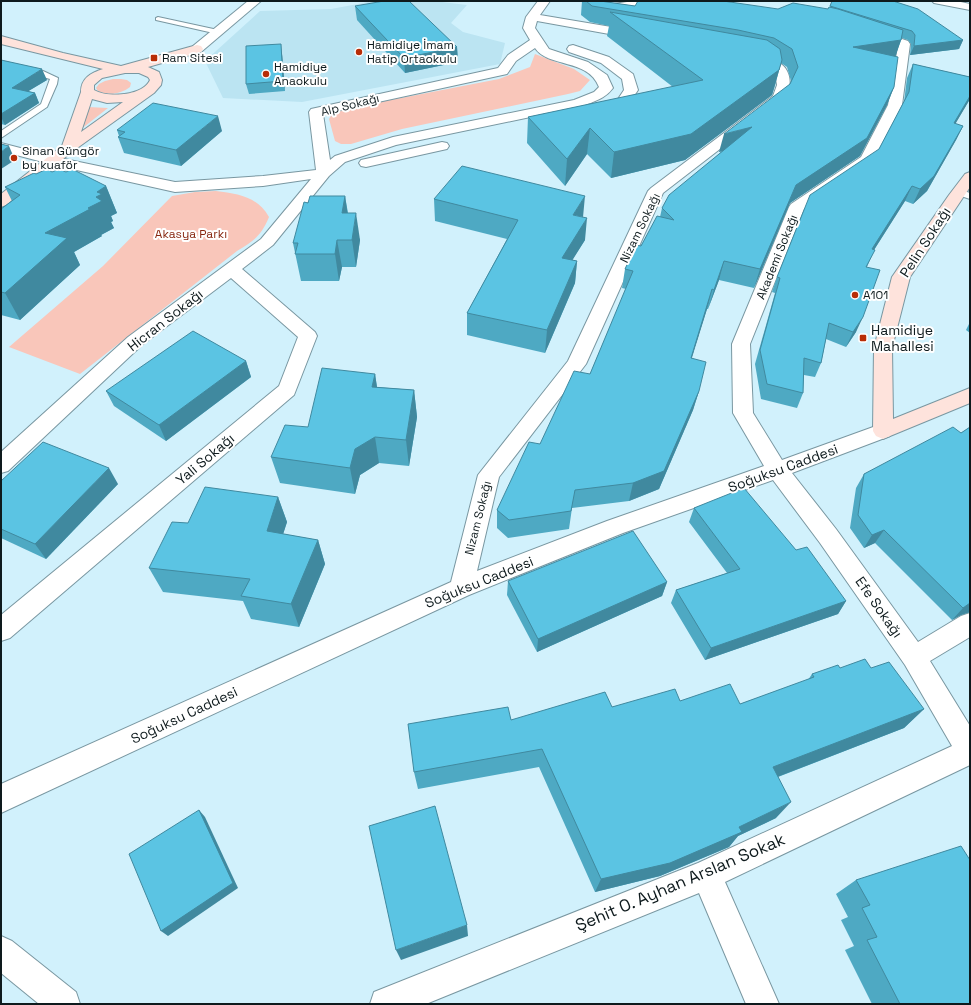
<svg xmlns="http://www.w3.org/2000/svg" width="971" height="1005" viewBox="0 0 971 1005" font-family="'Space Grotesk',sans-serif">
<style>
.built{fill:#bbe4f2}
.green{fill:#f9c6ba}
.lines{fill:none;stroke-linecap:round;stroke-linejoin:round}
.lane-casing{stroke:#7997a1;stroke-width:2}
.street-casing{stroke:#7997a1;stroke-width:2}
.secondary-casing{stroke:#7997a1;stroke-width:2}
.lane{fill:#fff;fill-rule:evenodd}
.street{fill:#fff;fill-rule:evenodd}
.secondary{fill:#fee3dc;fill-rule:evenodd}
.wall{fill:#4ea9c3}
.shaded-wall{fill:#40899f}
.building{fill:#5bc4e3;stroke:#40899f}
.poi-dot{fill:#b82d07;stroke:#fff;stroke-width:1.5}
.labels{text-anchor:middle;stroke-width:4;stroke-linejoin:round;paint-order:stroke}
.far-poi-label{font-size:12px;fill:#0e1a1d;stroke:#fff;text-anchor:start}
.far-street-label{font-size:12px;fill:#0e1a1d;stroke:#fff}
.far-park-label{font-size:12px;fill:#87260f;stroke:#fff}
.street-label{font-size:14px;fill:#0e1a1d;stroke:#fff}
.poi-label{font-size:14px;fill:#0e1a1d;stroke:#fff;text-anchor:start}
.near-street-label{font-size:17px;fill:#0e1a1d;stroke:#fff}
</style>
<rect width="100%" height="100%" fill="#d1f1fc"/>
<!-- built -->
<path class="built" d="M374 1H434L467 5 451 23 463 32 505 43 500 64 302 102 223 98 205 61 260 11 331 9Z"/>
<!-- green -->
<g class="green">
<path d="M535 54 574 69 590 80 580 91 568 94 402 129 351 144H341L335 141 329 119 334 111 499 79 530 67Z"/>
<path d="M113 79H121L127 80 131 83 130 87C121 94 108 96 98 91L96 88 99 84 105 81Z"/>
<path d="M88 107 108 108 80 130Z"/>
<path d="M216 191C238 194 257 196 269 217 261 236 254 241 237 251L80 374 9 347 103 266 172 196 195 192Z"/>
</g>
<g class="lines">
<defs>
<g id="lane">
<path d="M158 17 218 30 222 32 218 34 156 20V18Z"/>
<path d="M1 61 43 71 58 78 57 84 47 107 1 138V131L41 104 50 79 1 65Z"/>
<path d="M958 189 970 193V199L955 194 953 192Z"/>
</g>
<g id="street">
<path d="M248 1H261L201 52H193L191 49 193 46Z"/>
<path d="M538 1H550L540 15 641 32 643 35 641 38 637 39 537 21 535 28 549 49 588 62 607 75 613 88C605 99 594 101 583 106L396 145 345 162 329 176 273 245 242 269 315 332 317 336 294 395 10 638 1 641V615L279 386 298 337 231 278 142 345 8 471 1 473V452L128 337 261 239 311 179 263 186 175 192 54 165 1 151V143L55 157 175 182 263 176 316 170 309 112 311 109 498 68 508 55 530 40 523 28 526 17ZM535 48C548 68 588 58 599 87L594 92 574 100 393 137 335 156 330 160 323 114 507 74 516 61Z"/>
<path d="M634 1H666L660 4 599 12 595 11 593 9 595 7 599 6Z"/>
<path d="M932 1H956L970 4V10L934 3Z"/>
<path d="M872 29 908 41 910 44 902 105 874 160 872 163 804 209 750 344 753 413 782 460 876 426 883 423 890 426 893 431 890 436 792 473 836 529 918 642 961 616 970 613V637L930 661 970 726V765L725 882 779 1004H746L699 893 426 1004H370L374 992 698 863 952 746 905 665 820 543 773 480 623 533 469 595 1 813V784L451 582 478 475 568 361 648 191 651 188 773 96 777 85 775 73 761 63 749 60 747 57 749 54C758 52 783 61 787 71 792 81 789 89 786 98L663 193 586 364 499 477 477 571 607 521 764 466 733 413 732 344 789 207 791 204 861 157 888 105 898 46 868 36 866 33 868 30Z"/>
<path d="M573 45 609 57 633 74 638 90 626 108 602 113 597 112 595 109 597 106 616 102 624 90 622 79 601 63 569 52 567 49 569 46Z"/>
<path d="M442 142 447 143 449 146 447 149 366 167 361 166 359 163 361 160Z"/>
<path d="M1 936 12 941 76 992 80 1004H39L1 973Z"/>
</g>
<g id="secondary">
<path d="M1 36 63 53 121 66 197 45 201 46 203 49 201 52 148 67 159 72 162 80 161 85 154 93 73 151 6 205 1 207V194L62 146 81 92C81 78 91 73 103 69L1 44ZM125 73H139L148 77 150 80C143 96 108 98 94 90V85L102 78ZM92 99 107 103 123 102 81 132Z"/>
<path d="M970 172V187L910 277 892 348 893 419 970 388V403L890 436 883 439 876 436 873 431 874 348 892 277 949 195 965 174Z"/>
</g>
</defs>
<!-- lane casing -->
<use href="#lane" class="lane-casing"/>
<!-- street casing -->
<use href="#street" class="street-casing"/>
<!-- secondary casing -->
<use href="#secondary" class="secondary-casing"/>
<!-- lane -->
<use href="#lane" class="lane"/>
<!-- street -->
<use href="#street" class="street"/>
<!-- secondary -->
<use href="#secondary" class="secondary"/>
</g>
<!-- wall -->
<g class="wall">
<path d="M582 1H600L635 6 778 9H828L830 7 832 1 963 40 959 49 910 55 911 44 908 40 902 38 895 56 894 87 887 105 860 156 790 203 754 288 719 280 708 309H707L691 359 699 391 693 410 659 489 629 501 572 508 569 529 508 538 497 528V510L540 444 590 374 626 289 622 288 625 269 660 217 662 208 722 151 719 152 790 84 791 81 787 67 781 63 775 85 772 95 685 160 611 178 587 154 565 186 527 143 528 117 673 87 607 36 609 26 590 22 581 15Z"/>
<path d="M355 6 457 47 458 62 405 73 357 20Z"/>
<path d="M282 54 285 91 249 94 246 84Z"/>
<path d="M1 60 47 80 28 91 35 93 39 103 5 125 1 124Z"/>
<path d="M913 64 970 77V99L955 124 963 126 956 140 927 191 913 204 905 201 874 250 867 267 856 332 846 347 826 339 821 363 815 377 804 375 803 393 797 408 761 399 755 364 775 293 772 292 777 277 879 149 904 102 907 78Z"/>
<path d="M117 130 222 131 181 166 124 153 118 137 119 136Z"/>
<path d="M52 172H66L106 186 117 213 111 216 113 221 111 222 114 228 101 235 102 236 74 252 80 265 20 320 1 315V209L12 201 5 187 36 174Z"/>
<path d="M345 196 348 213 360 240 356 267H342L339 281H301L293 243 308 203Z"/>
<path d="M434 199 583 217 585 240 572 260 577 261 575 283 545 353 467 335V313L507 239 435 221Z"/>
<path d="M970 322V333L966 330Z"/>
<path d="M246 361 251 377 166 441 114 406 106 391Z"/>
<path d="M375 374 377 387 414 390 417 417 409 466 379 463 360 475 355 494 280 483 271 457 308 427Z"/>
<path d="M970 427V612L961 615 952 620 875 543 864 548 850 528 856 488 864 474 961 433Z"/>
<path d="M1 481 118 484 46 559 1 538Z"/>
<path d="M278 497 287 522 283 534 318 540 325 564 299 627 251 619 243 601 163 592 149 568 188 523Z"/>
<path d="M694 508 796 550 846 601 838 614 705 660 671 603 676 590 727 573 689 522Z"/>
<path d="M508 581 667 582 662 596 537 652 507 595Z"/>
<path d="M840 668H871L924 709 904 728 778 777 776 818 738 836 729 847 660 876 595 892 539 767 418 789 414 772 511 720 612 707 680 701 740 704 808 680 812 674Z"/>
<path d="M856 880 970 1004H872L845 950 854 946 841 920 848 917 836 894Z"/>
</g>
<!-- shaded-wall -->
<g class="shaded-wall">
<path d="M901 40 895 58 853 47Z"/>
<path d="M963 40 959 49 910 55 914 46Z"/>
<path d="M281 44 282 54 285 91 283 81Z"/>
<path d="M457 47 458 62 405 73 404 58Z"/>
<path d="M782 60 775 85 772 95 685 160 611 178 614 152Z"/>
<path d="M42 69 47 80 17 98 12 88Z"/>
<path d="M894 87 887 105 860 156 790 203 754 288 760 269 796 185Z"/>
<path d="M35 93 39 103 5 125 1 117V114Z"/>
<path d="M970 96V99L947 138 954 123Z"/>
<path d="M218 116 222 131 181 166 176 150Z"/>
<path d="M963 126 956 140 927 191 913 204 920 189Z"/>
<path d="M752 127 747 146 719 152 724 134Z"/>
<path d="M590 128 587 154 565 186 567 159Z"/>
<path d="M9 146 15 160 1 169V152Z"/>
<path d="M106 186 117 213 111 216 113 221 111 222 114 228 101 235 102 236 74 252 80 265 20 320 5 293 45 233 88 208 96 197 97 192Z"/>
<path d="M912 186 905 201 865 264 872 249Z"/>
<path d="M345 196 349 223 342 213Z"/>
<path d="M585 196 583 217 573 215Z"/>
<path d="M356 213 360 240 356 267 352 240Z"/>
<path d="M587 218 585 240 560 280 562 258Z"/>
<path d="M337 240 342 267 339 281 335 254Z"/>
<path d="M577 261 575 283 545 353 547 330Z"/>
<path d="M724 261 719 280 708 309 714 290Z"/>
<path d="M712 289 707 309 686 377 691 358Z"/>
<path d="M863 317 856 332 846 347 853 332Z"/>
<path d="M246 361 251 377 166 441 159 425Z"/>
<path d="M375 374 379 401 372 387Z"/>
<path d="M414 390 417 417 409 466 406 440Z"/>
<path d="M699 391 693 410 659 489 629 501 633 483Z"/>
<path d="M375 437 379 463 360 475 355 494 350 468 355 449Z"/>
<path d="M109 468 118 484 46 559 35 544Z"/>
<path d="M278 497 287 522 276 556 267 531Z"/>
<path d="M884 530 875 543 864 548 872 535Z"/>
<path d="M318 540 325 564 299 627 291 604Z"/>
<path d="M667 582 662 596 537 652 538 639Z"/>
<path d="M846 601 838 614 705 660 711 648Z"/>
<path d="M970 603V612L961 615 952 620 963 608Z"/>
<path d="M924 709 904 728 759 784 773 767Z"/>
<path d="M791 802 776 818 738 836 729 847 660 876 595 892 601 879 739 827Z"/>
<path d="M199 810 205 817 238 888 168 936 161 931Z"/>
<path d="M467 925 468 936 401 960 396 950Z"/>
</g>
<!-- building -->
<g class="building">
<path d="M384 1H409L457 47 404 58 355 6Z"/>
<path d="M586 1H600L635 6 638 1H723L778 9 793 3 828 9 829 7 838 9 903 30 901 40 853 47 898 57 894 87 867 138 796 185 760 269 724 261 714 290 712 289 691 358 706 362 699 391 664 471 633 483 575 490 571 511 509 520 497 510 529 442 540 444 574 371 590 374 633 271 625 269 636 245 641 246 657 216 674 220 662 208 669 195 752 127 724 134 790 84 798 67 792 49 774 38 738 30 592 6Z"/>
<path d="M832 1H893L918 9 963 40 914 46 915 35 912 31 830 6Z"/>
<path d="M610 12 767 40 780 49 782 60 779 70 691 134 614 152 590 128 567 159 528 117 703 80Z"/>
<path d="M281 44 283 81 246 84V46Z"/>
<path d="M1 60 42 69 12 88 35 93 1 114Z"/>
<path d="M913 64 970 77V96L954 123 963 126 934 176 920 189 912 186 872 249 875 250 866 267 880 270 863 317 853 332 829 323 821 363 804 358 803 393 767 384 760 350 780 278 777 277 810 195 879 149 909 92Z"/>
<path d="M153 103 218 116 176 150 118 137 125 132 117 130Z"/>
<path d="M1 144 9 146 1 152Z"/>
<path d="M462 166 585 196 573 215 587 218 562 258 577 261 547 330 467 313 518 220 434 199Z"/>
<path d="M47 169 52 172 59 169 66 172 72 169 106 186 97 192 102 194 96 197 102 201 88 208 90 209 45 233 67 238 5 293 1 292V209L20 195 5 187 34 173 36 174Z"/>
<path d="M310 196H345L342 213H356L352 240H337L335 254H295L298 243H293L304 202 308 203Z"/>
<path d="M193 331 246 361 159 425 106 391Z"/>
<path d="M322 368 375 374 372 387 414 390 406 440 375 437 355 449 350 468 271 457 285 425 308 427Z"/>
<path d="M953 427 961 433 970 427V603L963 608 884 530 872 535 858 515 864 474Z"/>
<path d="M43 442 109 468 35 544 1 529V481Z"/>
<path d="M205 487 278 497 267 531 318 540 291 604 241 596 250 579 149 568 172 522 188 523Z"/>
<path d="M744 488 796 550 807 547 846 601 711 648 676 590 740 569 694 508Z"/>
<path d="M633 531 667 582 538 639 508 581Z"/>
<path d="M865 659 871 668 889 662 924 709 773 767 791 802 739 827 742 832 670 863 601 879 542 749 414 772 408 724 508 707 511 720 605 692 612 707 675 689 680 701 730 684 740 704 814 677 812 674 838 665 840 668Z"/>
<path d="M435 806 467 925 396 950 369 826Z"/>
<path d="M199 810 233 883 161 931 129 854Z"/>
<path d="M961 846 970 860V1004H900L867 940 877 937 862 908 870 905 856 880Z"/>
</g>
<!-- markers -->
<g class="poi-dot">
<circle cx="359" cy="52" r="4"/>
<rect x="150" y="54" width="8" height="8" rx="2"/>
<circle cx="266" cy="74" r="4"/>
<circle cx="14" cy="158" r="4"/>
<circle cx="855" cy="295" r="4"/>
<rect x="859" y="334" width="8" height="8" rx="2"/>
</g>
<g class="labels">
<!-- far-poi labels -->
<g class="far-poi-label">
<text x="367" y="49">Hamidiye İmam<tspan x="367" dy="14">Hatip Ortaokulu</tspan></text>
<text x="162" y="62">Ram Sitesi</text>
<text x="274" y="71">Hamidiye<tspan x="274" dy="14">Anaokulu</tspan></text>
<text x="22" y="155">Sinan Güngör<tspan x="22" dy="14">by kuaför</tspan></text>
<text x="863" y="299">A101</text>
</g>
<!-- far-street labels -->
<g class="far-street-label">
<text transform="translate(350 105) rotate(-14)" y="4">Alp Sokağı</text>
<text transform="translate(640 228) rotate(-64)" y="4">Nizam Sokağı</text>
<text transform="translate(777 257) rotate(-68)" y="4">Akademi Sokağı</text>
<text transform="translate(478 518) rotate(-76)" y="4">Nizam Sokağı</text>
</g>
<!-- far-park labels -->
<g class="far-park-label">
<text x="191" y="238">Akasya Parkı</text>
</g>
<!-- street labels -->
<g class="street-label">
<text transform="translate(925 242) rotate(-57)" y="5">Pelin Sokağı</text>
<text transform="translate(165 320) rotate(-38)" y="5">Hicran Sokağı</text>
<text transform="translate(205 459) rotate(-40)" y="5">Yali Sokağı</text>
<text transform="translate(783 468) rotate(-20)" y="5">Soğuksu Caddesi</text>
<text transform="translate(479 582) rotate(-22)" y="5">Soğuksu Caddesi</text>
<text transform="translate(879 607) rotate(55)" y="5">Efe Sokağı</text>
<text transform="translate(184 715) rotate(-25)" y="5">Soğuksu Caddesi</text>
</g>
<!-- poi labels -->
<g class="poi-label">
<text x="871" y="335">Hamidiye<tspan x="871" dy="16">Mahallesi</tspan></text>
</g>
<!-- near-street labels -->
<g class="near-street-label">
<text transform="translate(680 882) rotate(-23)" y="6">Şehit O. Ayhan Arslan Sokak</text>
</g>
</g>
<!-- border -->
<rect width="971" height="1005" fill="none" stroke="#0e1a1d" stroke-width="4"/>
</svg>
